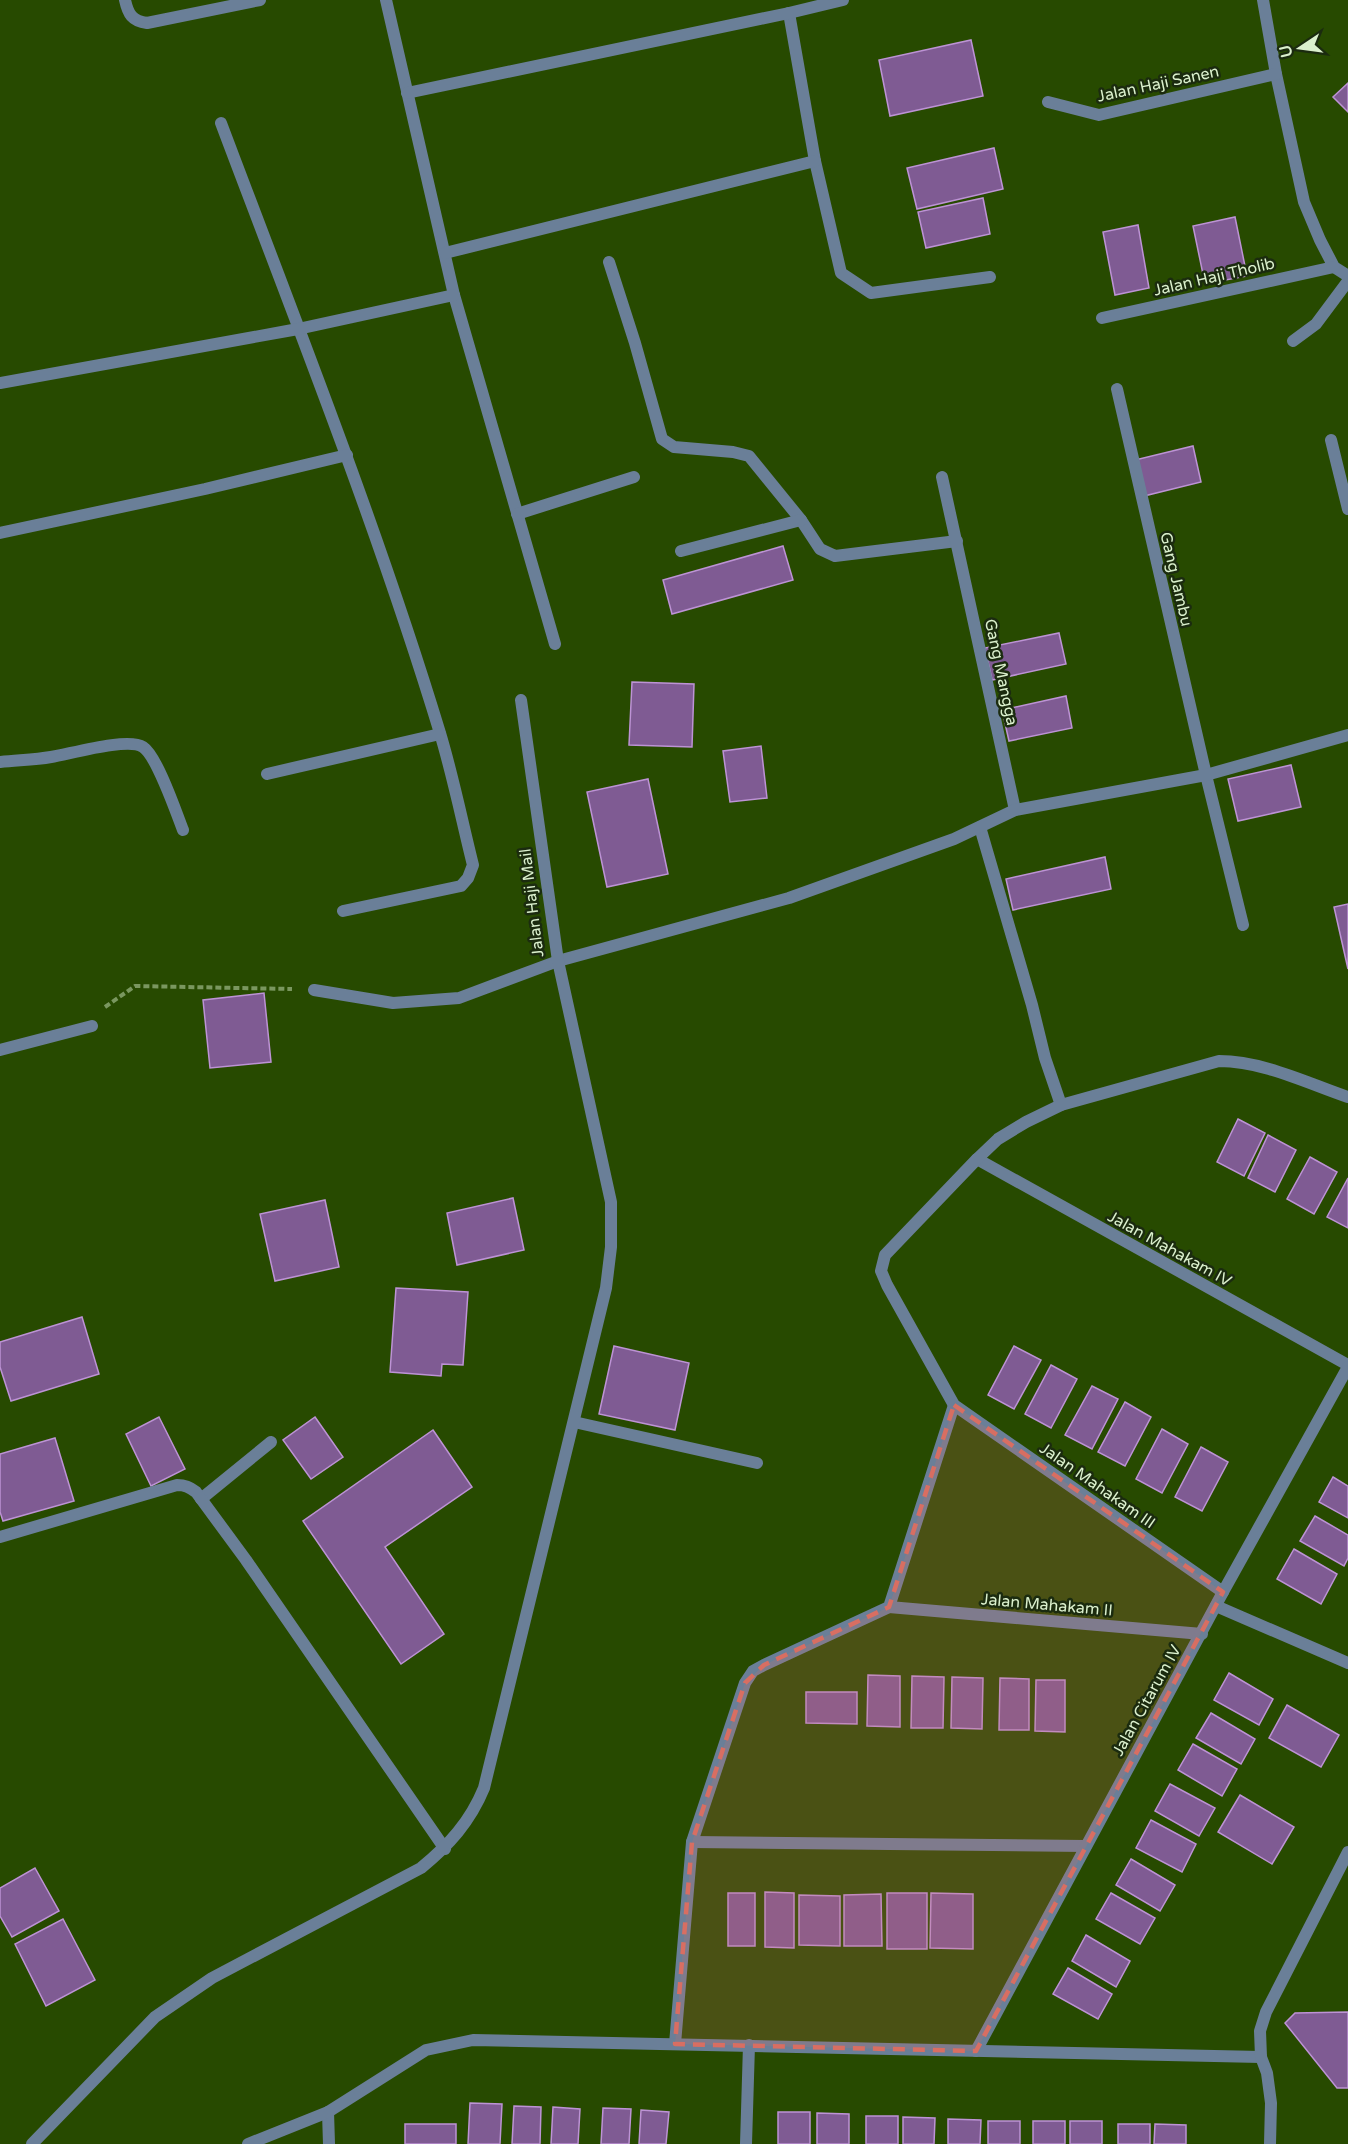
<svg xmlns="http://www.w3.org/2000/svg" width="1348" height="2144" viewBox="0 0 1348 2144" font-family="'Varela Round',sans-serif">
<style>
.building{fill:#7f5b93;stroke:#bd93d5;stroke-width:1.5}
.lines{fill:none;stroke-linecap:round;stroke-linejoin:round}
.path{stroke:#7a975f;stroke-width:4;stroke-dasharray:6 3;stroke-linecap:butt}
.lane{stroke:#6a7f98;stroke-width:12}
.street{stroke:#6a7f98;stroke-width:12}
.marked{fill:#d86e62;fill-opacity:0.2;stroke:#d86e62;stroke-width:4.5;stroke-dasharray:12 8;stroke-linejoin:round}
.labels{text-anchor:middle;stroke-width:5;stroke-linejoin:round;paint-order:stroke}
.street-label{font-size:16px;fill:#dbf0cd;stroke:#1b2b0f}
</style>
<rect width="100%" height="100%" fill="#274a00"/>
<!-- building -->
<g class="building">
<path d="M971 40 983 96 890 116 879 60Z"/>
<path d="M1348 83V112L1333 97Z"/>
<path d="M994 148 1003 189 917 209 907 168Z"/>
<path d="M983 198 990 234 926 248 918 212Z"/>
<path d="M1235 217 1247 276 1205 284 1193 226Z"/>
<path d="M1138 225 1149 288 1115 295 1103 232Z"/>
<path d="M1193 446 1201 482 1144 496 1135 460Z"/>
<path d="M783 546 793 580 672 614 663 580Z"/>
<path d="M1059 633 1066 664 992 680 985 648Z"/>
<path d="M632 682 694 684 692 747 629 745Z"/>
<path d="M1066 696 1072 728 1009 741 1002 710Z"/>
<path d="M761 746 767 798 730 802 723 751Z"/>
<path d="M1291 765 1301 807 1238 821 1228 779Z"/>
<path d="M648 779 668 874 607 887 587 792Z"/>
<path d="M1105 857 1111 889 1013 910 1006 879Z"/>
<path d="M1348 904V969L1334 907Z"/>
<path d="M264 993 271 1062 210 1068 203 1000Z"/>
<path d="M1238 1119 1265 1133 1244 1176 1217 1162Z"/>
<path d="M1268 1135 1296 1150 1275 1192 1248 1178Z"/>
<path d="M1310 1157 1337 1172 1314 1214 1287 1199Z"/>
<path d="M1348 1178V1228L1327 1217Z"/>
<path d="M513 1198 524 1250 457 1265 447 1213Z"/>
<path d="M325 1200 339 1267 275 1281 260 1214Z"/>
<path d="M396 1288 468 1292 463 1365 442 1364 441 1376 390 1372Z"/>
<path d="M82 1317 99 1374 11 1401 0 1367V1342Z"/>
<path d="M614 1346 689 1363 675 1430 599 1414Z"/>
<path d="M1014 1346 1041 1360 1014 1409 988 1395Z"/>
<path d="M1051 1365 1077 1379 1051 1428 1025 1414Z"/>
<path d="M1092 1386 1118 1399 1092 1449 1065 1435Z"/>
<path d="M1125 1402 1151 1417 1125 1466 1098 1452Z"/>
<path d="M159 1417 185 1469 151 1486 126 1434Z"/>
<path d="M315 1417 343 1457 311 1479 283 1440Z"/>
<path d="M1162 1429 1188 1444 1162 1493 1136 1479Z"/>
<path d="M433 1430 472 1487 385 1547 444 1634 401 1664 303 1521Z"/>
<path d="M55 1438 74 1501 3 1521 0 1512V1454Z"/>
<path d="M1201 1447 1228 1462 1202 1511 1175 1497Z"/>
<path d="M1333 1477 1348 1486V1518L1319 1502Z"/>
<path d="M1315 1516 1348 1535V1558L1344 1566 1300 1541Z"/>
<path d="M1294 1549 1337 1574 1321 1604 1277 1579Z"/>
<path d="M1229 1673 1273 1699 1259 1725 1214 1700Z"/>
<path d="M868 1675 900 1676V1727L867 1726Z"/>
<path d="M912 1676 944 1677 943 1728H911Z"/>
<path d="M952 1677 983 1678 982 1729 951 1728Z"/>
<path d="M1000 1678 1029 1679V1730H999Z"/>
<path d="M1036 1680H1065V1732L1035 1731Z"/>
<path d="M806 1692H857V1724L806 1723Z"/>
<path d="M1287 1705 1339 1735 1321 1767 1269 1738Z"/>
<path d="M1211 1713 1255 1739 1241 1764 1196 1738Z"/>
<path d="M1193 1744 1237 1769 1222 1796 1178 1770Z"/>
<path d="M1170 1784 1215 1808 1199 1836 1155 1811Z"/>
<path d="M1240 1795 1294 1827 1272 1864 1218 1832Z"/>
<path d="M1151 1820 1196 1844 1182 1872 1136 1848Z"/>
<path d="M1131 1859 1175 1885 1160 1911 1116 1885Z"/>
<path d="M35 1868 59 1911 12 1937 0 1916V1888Z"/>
<path d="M765 1892 794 1893V1948L765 1947Z"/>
<rect x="728" y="1893" width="27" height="53"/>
<rect x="887" y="1893" width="40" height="56"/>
<path d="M931 1893 973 1894V1949L930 1948Z"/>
<path d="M1111 1893 1155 1918 1140 1944 1096 1919Z"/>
<path d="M881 1894 882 1946H844V1895Z"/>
<path d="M799 1895 840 1896V1946L799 1945Z"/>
<path d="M63 1919 95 1980 46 2006 15 1944Z"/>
<path d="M1086 1935 1130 1961 1116 1987 1072 1961Z"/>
<path d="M1068 1968 1112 1994 1098 2019 1053 1994Z"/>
<path d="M1348 2012V2088H1337L1285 2023 1295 2013Z"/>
<path d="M470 2103 502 2104 500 2144H468Z"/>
<path d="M514 2106 541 2107 540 2144H512Z"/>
<path d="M553 2107 580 2109 578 2144H551Z"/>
<path d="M603 2108 631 2109 629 2144H601Z"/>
<path d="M641 2110 669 2112 666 2144H639Z"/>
<rect x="778" y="2112" width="32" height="32"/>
<path d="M817 2113 849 2114V2144H817Z"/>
<rect x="866" y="2116" width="32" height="28"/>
<path d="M903 2117 935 2118 934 2144H903Z"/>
<path d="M948 2119 981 2120 980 2144H948Z"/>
<rect x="988" y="2121" width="32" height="23"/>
<rect x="1033" y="2121" width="32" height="23"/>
<rect x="1070" y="2121" width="32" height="23"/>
<rect x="405" y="2124" width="51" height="20"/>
<rect x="1118" y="2124" width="32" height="20"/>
<path d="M1155 2124 1186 2125V2144H1154Z"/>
</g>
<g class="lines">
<!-- path -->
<path class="path" d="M105 1007 135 986 292 989"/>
<!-- lane -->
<path class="lane" d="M1293 341 1316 324 1348 281"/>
<!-- street -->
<g class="street">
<path d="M125 0C128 14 132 21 147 23L260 0"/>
<path d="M386 0 454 295 555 644"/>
<path d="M1263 0 1276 74 1304 202 1320 240 1334 267 1348 276"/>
<path d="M789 13 815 161 841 273 871 293 990 277"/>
<path d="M407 93 789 13 843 0"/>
<path d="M1048 102 1099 115 1276 74"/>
<path d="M221 123C297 325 377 526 440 733 453 776 462 821 473 865L468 878 461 886 343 911"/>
<path d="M445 253 815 161"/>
<path d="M609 262 635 343 662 439 674 447 733 452 749 456 801 520 820 549 835 556 957 541"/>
<path d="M1102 318 1334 267"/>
<path d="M0 383 298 329 454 295"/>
<path d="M1117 389 1206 775 1243 925"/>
<path d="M1331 440 1348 509"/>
<path d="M942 477 1015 810"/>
<path d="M517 514 634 477"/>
<path d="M0 533 205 489 347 455"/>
<path d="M681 551 801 520"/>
<path d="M0 762C17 760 34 760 51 757 70 754 128 737 143 747 157 756 176 812 183 830"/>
<path d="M267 774 440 734"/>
<path d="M980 827 1032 1005 1045 1058 1061 1105"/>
<path d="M314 990 393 1003 459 998 558 961 789 898 954 839 1015 810 1206 775 1348 735"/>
<path d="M0 1050 92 1026"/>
<path d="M977 1159 1348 1365"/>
<path d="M574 1422 757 1463"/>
<path d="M201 1499 271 1442"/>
<path d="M0 1537 177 1485C185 1485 189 1487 196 1492L246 1560 445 1849"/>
<path d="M1223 1592 954 1405 887 1285 881 1271 885 1255 977 1159 998 1139 1026 1122 1061 1105 1219 1061C1263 1061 1307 1083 1348 1097"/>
<path d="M1216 1606 1348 1663"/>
<path d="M889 1607 1202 1634"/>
<path d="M692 1842 1086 1846"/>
<path d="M675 2044 692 1842 745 1683 753 1671 764 1665 889 1607 954 1405"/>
<path d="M976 2051 1223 1592 1348 1367"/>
<path d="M328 2112 329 2144"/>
<path d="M32 2144 155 2017 212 1978 421 1868C449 1845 470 1822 484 1788L606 1288 611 1247V1202L558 961 521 700"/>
<path d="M248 2144 328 2112 426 2050 473 2040 1261 2057"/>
<path d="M746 2144 749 2045"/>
<path d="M1270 2144 1271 2103 1267 2073 1261 2057 1260 2031 1266 2012 1348 1852"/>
</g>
</g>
<!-- marked area -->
<path class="marked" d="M954 1405 1223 1592 976 2051 675 2044 692 1842 745 1683 764 1665 889 1607Z"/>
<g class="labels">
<!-- street labels -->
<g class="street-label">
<text transform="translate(1158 83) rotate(-12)" y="6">Jalan Haji Sanen</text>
<text transform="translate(1214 276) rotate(-13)" y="6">Jalan Haji Tholib</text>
<text transform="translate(1177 579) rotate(77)" y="6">Gang Jambu</text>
<text transform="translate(1002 672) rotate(78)" y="6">Gang Mangga</text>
<text transform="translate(531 903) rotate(-97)" y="6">Jalan Haji Mail</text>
<text transform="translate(1170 1248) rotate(29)" y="6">Jalan Mahakam IV</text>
<text transform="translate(1098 1485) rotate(35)" y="6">Jalan Mahakam III</text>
<text transform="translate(1047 1604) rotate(5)" y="6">Jalan Mahakam II</text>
<text transform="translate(1146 1700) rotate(-61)" y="6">Jalan Citarum IV</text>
</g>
</g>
<!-- north arrow -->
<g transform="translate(1300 48) rotate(257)" stroke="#1b2b0f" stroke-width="4.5" paint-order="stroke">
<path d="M0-4.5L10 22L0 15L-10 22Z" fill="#dbf0cd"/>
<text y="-9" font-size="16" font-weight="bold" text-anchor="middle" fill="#dbf0cd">U</text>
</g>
</svg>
